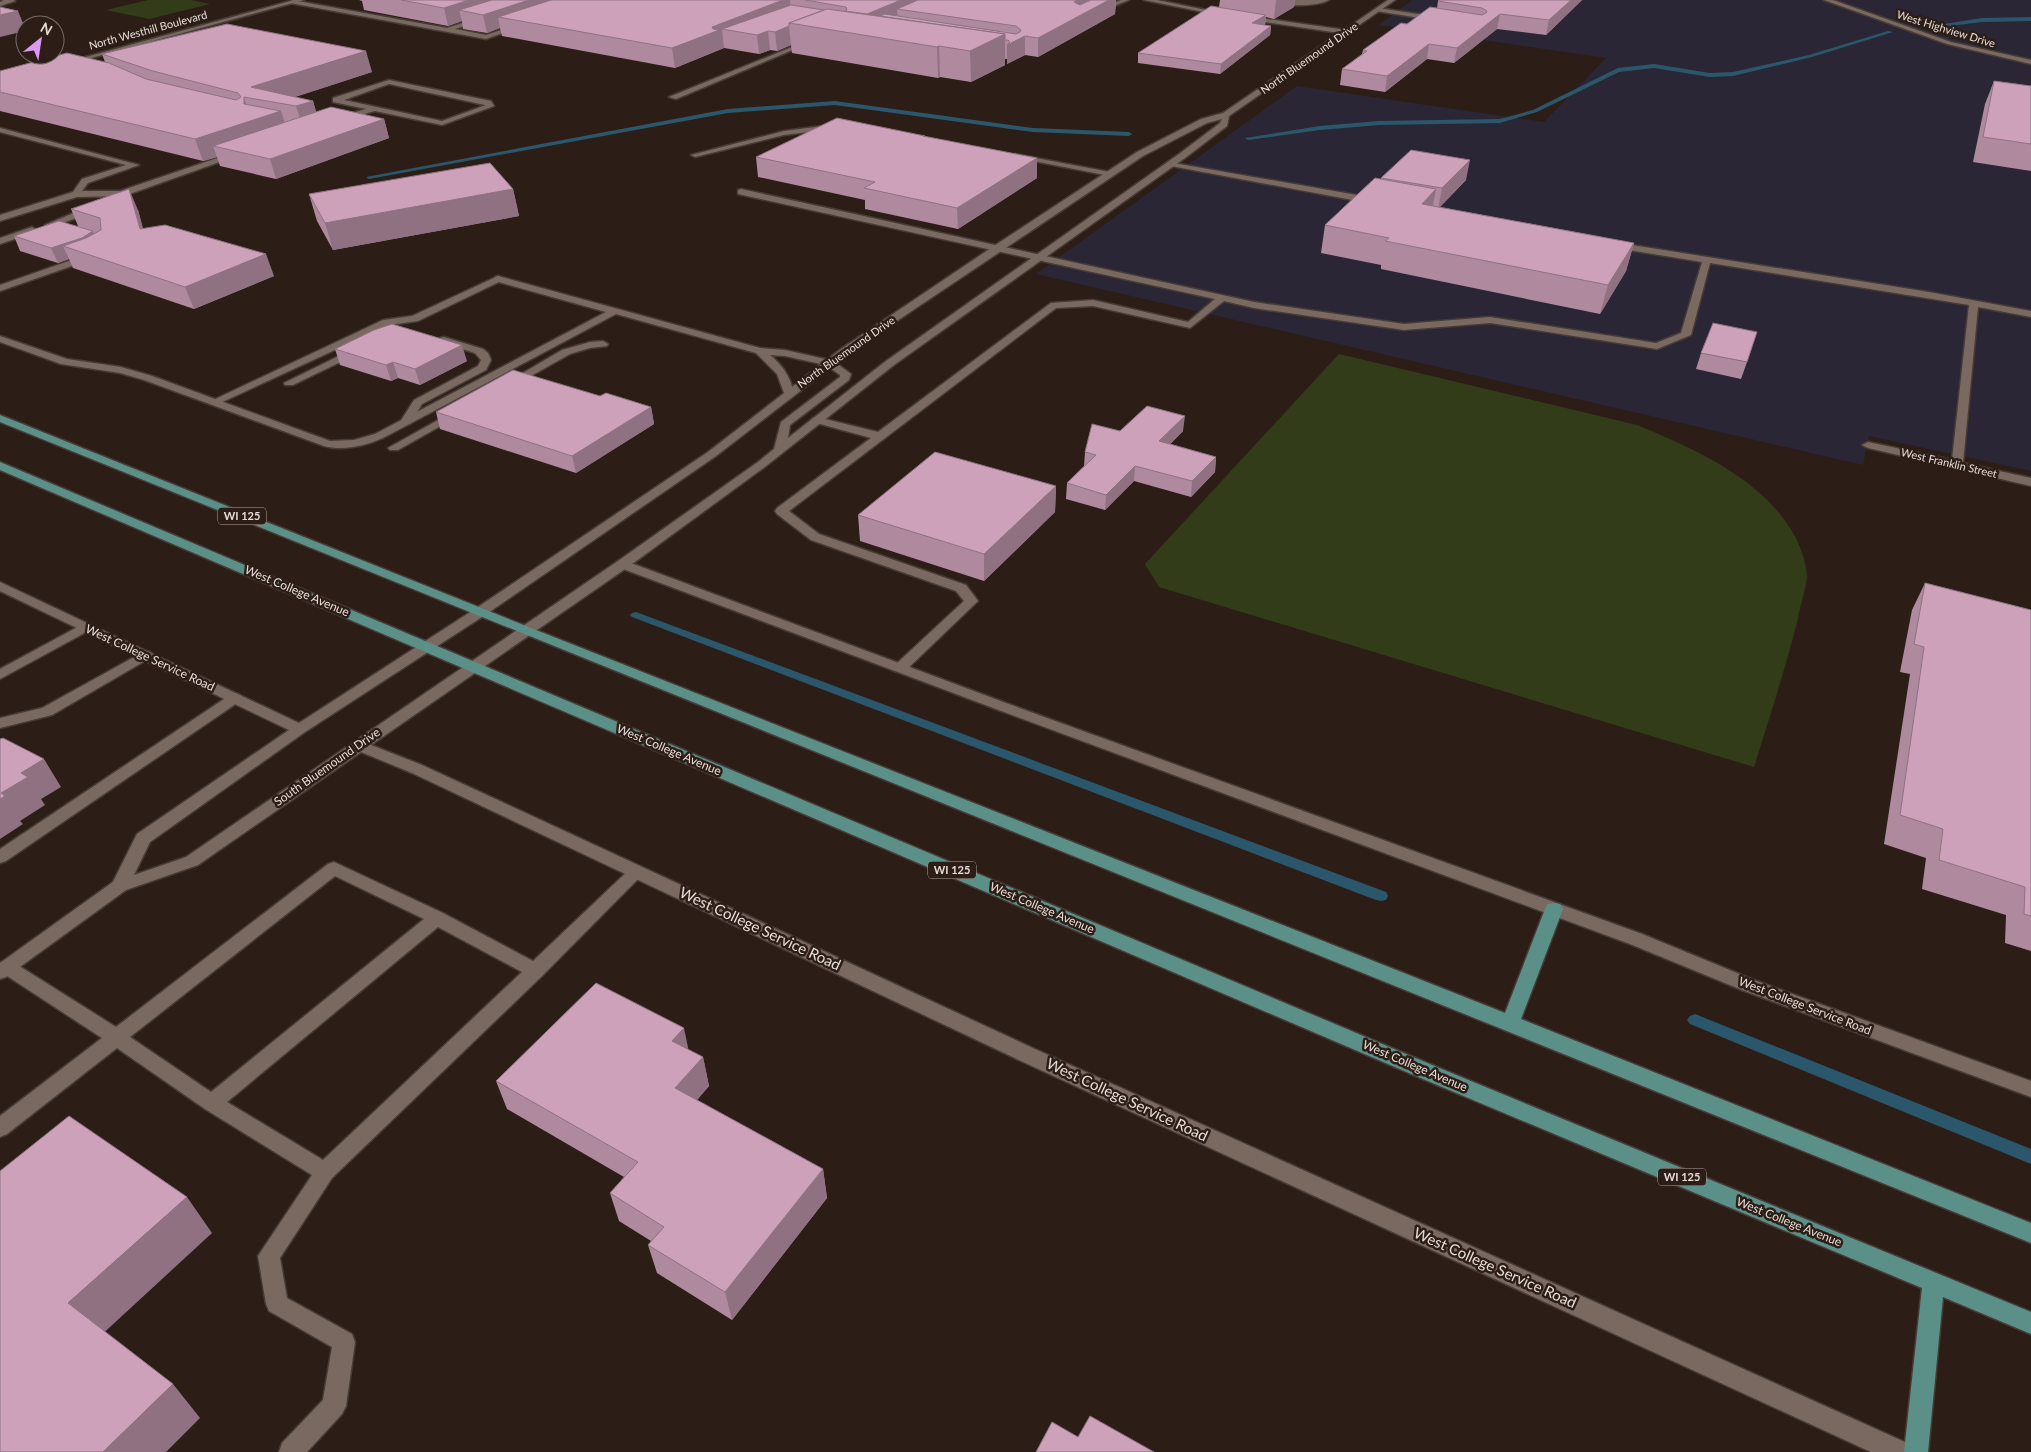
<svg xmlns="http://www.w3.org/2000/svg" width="2031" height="1452" viewBox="0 0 2031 1452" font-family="Lato,sans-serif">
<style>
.industrial{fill:#2a2636}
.green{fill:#333c18}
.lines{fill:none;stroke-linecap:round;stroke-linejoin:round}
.stream{fill:#2b576c;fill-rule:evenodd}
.lane-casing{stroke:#473b36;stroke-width:3}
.street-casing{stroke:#473b36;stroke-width:3}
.secondary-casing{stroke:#473b36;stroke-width:3}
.primary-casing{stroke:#473b36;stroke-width:3}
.lane{fill:#7a6961;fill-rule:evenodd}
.street{fill:#7a6961;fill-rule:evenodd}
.secondary{fill:#7a6961;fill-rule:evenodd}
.primary{fill:#5b9089;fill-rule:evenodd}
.wall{fill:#af8a9f}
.shaded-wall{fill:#8f7182}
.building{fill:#cca1b9;stroke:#8f7182}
.labels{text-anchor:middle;stroke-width:5;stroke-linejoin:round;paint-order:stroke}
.far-street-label{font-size:11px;fill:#e7ddd8;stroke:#2c1e17}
.shield{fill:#2c1e17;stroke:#afa49e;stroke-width:1}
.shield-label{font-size:11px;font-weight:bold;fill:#e7ddd8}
.street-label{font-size:12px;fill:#e7ddd8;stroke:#2c1e17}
.near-street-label{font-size:15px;fill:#e7ddd8;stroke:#2c1e17}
</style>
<rect width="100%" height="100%" fill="#2c1e17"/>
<!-- industrial -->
<path class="industrial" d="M1412 0H2031V471L1869 436 1863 465 1036 274 1297 86 1544 122 1606 58 1379 25Z"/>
<!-- green -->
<g class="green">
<path d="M148 0H191L210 4 149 19 106 10Z"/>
<path d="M1339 354 1637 425C1697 450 1773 483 1800 547 1803 556 1807 567 1807 577 1806 590 1800 605 1798 618 1786 668 1769 718 1754 767L1159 587 1145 564Z"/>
</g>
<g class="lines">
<!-- stream -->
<g class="stream">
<path d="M2031 17V21L1982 22 1934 28 1931 26 1982 18Z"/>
<path d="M1888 31 1893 32 1812 57 1733 76 1710 77 1654 68 1619 72 1537 112 1500 123 1379 125 1320 130 1248 140 1245 138 1320 126 1379 121 1500 119 1533 110 1618 68 1654 64 1710 73 1733 72 1809 55Z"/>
<path d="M835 101 1033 128 1129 132 1132 134 1129 136 1033 132 835 105 728 113 369 179 366 177 728 109Z"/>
<path d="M636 612 1386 892 1388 896 1386 900 1381 901 1376 900 632 617 630 615 632 613Z"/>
<path d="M1695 1014 2031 1149V1164L1690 1024 1687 1020 1690 1016Z"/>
</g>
<defs>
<g id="lane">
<path d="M2 0H14L15 1 0 6V2L3 1Z"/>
<path d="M292 0 447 28 481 17 483 20 455 29 486 35 519 24 522 26 486 39 290 3Z"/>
<path d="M1121 0H1129L1099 12 1094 11Z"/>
<path d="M1269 0H1329C1317 7 1281 7 1269 0Z"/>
<path d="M1378 8 1438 17 1441 19 1438 21 1376 11Z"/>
<path d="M809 40 814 41 676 99 669 97Z"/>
<path d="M389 80 491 101 494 106 442 125 375 111 335 122V118L366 109 333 102V98ZM389 84 485 105H486L442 121 344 100Z"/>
<path d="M838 124H841V128L784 135 695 157 691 155 784 131Z"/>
<path d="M0 128 139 165 88 183 82 191H120L235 152 242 154 124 196 77 197 0 221V215L73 192 82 179 126 165 0 132Z"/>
<path d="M1015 154 1110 172 1114 174 1110 176 1018 158H1015Z"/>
<path d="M1168 162 1374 198 1378 201 1374 204 1171 166 1167 164Z"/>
<path d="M741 189 1254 302 1404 324 1490 317 1656 343 1681 333 1702 262 1610 247V243L1613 242 1929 292 2031 311V317L1978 307 1963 463 2031 478V486L1868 448 1862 445 1868 442 1952 460 1969 305 1710 263 1691 335 1657 349 1490 323 1404 330 1254 308 1224 301 1190 328 1093 306 1056 308 789 511 819 534 966 585 978 601 905 671H895L893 668 895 665 964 601 956 591 811 540 777 514 775 511 777 508 871 438 813 422 811 420 813 418 817 417 878 432 1051 303 1093 300 1188 322 1215 299 738 194V190Z"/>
<path d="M76 212 80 215 79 217 49 228 45 225Z"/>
<path d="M32 227 36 230 35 232 0 244V238Z"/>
<path d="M89 254 94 257 92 259 0 291V285Z"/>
<path d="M498 276 501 277V281L418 321 389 325 218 404H210L209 402 383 320 412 316Z"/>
<path d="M444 337 483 349 488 353 491 360 486 370 422 404 410 424H402L400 422 414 400 478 366 481 360 475 353 440 342V338Z"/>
<path d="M603 341 608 344 607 346 590 348 570 354 513 386 509 387 504 384 562 350 590 342Z"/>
<path d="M355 348 359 349 360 351 359 353 293 385H285L284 383Z"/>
<path d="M456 410 462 413 460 415 398 450H390L388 448Z"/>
<path d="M85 623 90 624 92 627 90 630 0 679V669Z"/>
<path d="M145 651 150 652 152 655 150 658 52 715 0 728V718L42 708Z"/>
<path d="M235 693 240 695 242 698 240 701 6 861 0 863V849L230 695Z"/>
<path d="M334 862 443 913 533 961 631 868 637 866 643 868 645 872 542 976 332 1178 280 1258 287 1298 352 1334 355 1342 346 1406 342 1414 307 1452H279L282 1443 323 1400 332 1347 269 1311 266 1304 258 1256 312 1175 205 1109 117 1048 7 1134 0 1137V1116L102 1038 1 972 0 963 7 960 13 962 116 1027 328 864ZM335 876 424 919 211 1092 130 1037ZM438 927 522 972 323 1160 227 1102Z"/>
</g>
<g id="street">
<path d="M1144 0H1157L1226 14 1223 16Z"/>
<path d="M1824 0H1833L1951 42 2031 60V64L1947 44Z"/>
<path d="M1246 16 1346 30 1349 32 1346 34 1244 19Z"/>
<path d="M498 276 760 348 785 350 834 361 835 363 830 366 785 356 770 355C783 366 790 376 794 393L789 396 784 393 777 374 756 353 616 314 383 438C365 446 343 451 324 446L144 380 120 373 61 364 0 342V336L67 359 121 367 152 376 330 441 354 440 375 434 606 312 495 281V277Z"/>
<path d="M623 560 1006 703 1642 934 1754 980 2031 1081V1097L1742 990 1630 944 996 709 618 567 617 564Z"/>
</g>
<g id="secondary">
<path d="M294 0H304L69 64 64 63Z"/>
<path d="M1388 0H1395L1229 116 1227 126 1185 158 894 365 766 466 628 567 371 745 422 765 1035 1049 1907 1443 1910 1452H1871L1021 1061 412 773 361 752 198 865 126 890 6 977 0 979V963L113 882 137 834 289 730 0 591V582L299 723 475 609 708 452 841 349 994 246 1137 152 1201 119 1223 113ZM1222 119 1220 123 1179 154 886 361 788 438 790 425 849 380 851 374 836 363 849 353 1143 156 1207 123ZM830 368 840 375V377L781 422 774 449 758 462 618 561 186 857 134 875 150 842 305 732 485 615 716 456Z"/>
</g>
<g id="primary">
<path d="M0 415 531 628 1505 1013 1545 909 1548 904 1554 903 1560 904 1563 909 1521 1019 2031 1223V1243L0 422Z"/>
<path d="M0 462 1437 1067 2031 1312V1334L1943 1297 1928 1452H1904L1922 1288 1423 1079 0 470Z"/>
</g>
</defs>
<!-- lane casing -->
<use href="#lane" class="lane-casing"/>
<!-- street casing -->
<use href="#street" class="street-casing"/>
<!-- secondary casing -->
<use href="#secondary" class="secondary-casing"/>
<!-- primary casing -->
<use href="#primary" class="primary-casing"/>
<!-- lane -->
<use href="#lane" class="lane"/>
<!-- street -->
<use href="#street" class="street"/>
<!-- secondary -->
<use href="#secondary" class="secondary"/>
<!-- primary -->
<use href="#primary" class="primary"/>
</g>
<!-- wall -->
<g class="wall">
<path d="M359 0H1116L1115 14 1038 57 1025 55 1007 64V59H1005V65L971 82 940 77 938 78 792 53 791 45 777 51 770 50 759 54 724 48 675 68 502 36 500 28 487 33 463 29 462 21 448 26 364 10 362 1Z"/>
<path d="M1220 0H1295L1294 7 1274 19 1266 17 1265 25 1271 26 1270 35 1220 74 1138 63V53L1219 7Z"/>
<path d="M1439 0H1582L1546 35 1497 29 1454 63 1427 59 1385 92 1340 85 1342 69 1362 54 1363 50 1407 24 1437 8 1438 1Z"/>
<path d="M102 54 372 72 295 97 313 101 316 112 384 119 389 138 276 179 220 166 217 157 203 161 0 111V71L105 62Z"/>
<path d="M1994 81 2031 86V171L1973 162 1985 104Z"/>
<path d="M925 137 1037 178 958 229 865 209V200L758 177 756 157Z"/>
<path d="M1381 178 1466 180 1440 207 1634 243 1626 271 1600 314 1381 269V265L1321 253 1325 225 1381 180Z"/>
<path d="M513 189 519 216 333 250 317 221 309 194Z"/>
<path d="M71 209 138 210 143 229 274 276 194 309 73 268 69 259 58 263 20 251 14 236 78 226Z"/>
<path d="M335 349 467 361 420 385 398 378 391 381 340 365Z"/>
<path d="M1701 353 1747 362 1741 379 1696 369Z"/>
<path d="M600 396 651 407 654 424 576 473 440 429 436 412Z"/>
<path d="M1120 431H1183L1170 444 1216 457 1215 472 1191 497 1134 481 1105 510 1066 499 1067 483 1084 466 1085 452Z"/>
<path d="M1056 486 1055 512 984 581 860 541 858 515Z"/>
<path d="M1925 583 2031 610V951L2005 943 2006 915 1922 889 1926 858 1884 844 1910 674 1900 672 1912 610Z"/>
<path d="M689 1050 703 1057 709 1086 697 1100 823 1169 827 1198 732 1320 657 1273 648 1245 651 1241 619 1221 610 1193 624 1177 507 1109 496 1081Z"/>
</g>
<!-- shaded-wall -->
<g class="shaded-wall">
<path d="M469 0H587L498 17 500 28 487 33 483 15 459 10 462 21 448 26 444 8Z"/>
<path d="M783 0H790L791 15 722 29 724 48 675 68 672 48 712 27Z"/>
<path d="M901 0H942L897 9 898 20 861 17Z"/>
<path d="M1077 0H1116L1115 14 1038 57V38L1074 2Z"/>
<path d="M1276 0H1295L1294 7 1274 19Z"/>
<path d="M1571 0H1582L1546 35 1549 20Z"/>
<path d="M18 11 25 28V31L0 37V15Z"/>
<path d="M1500 14 1497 29 1454 63 1457 48Z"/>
<path d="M1266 15 1265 25 1252 23Z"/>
<path d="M789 26 791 45 777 51 775 32Z"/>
<path d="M1271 26 1270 35 1220 74 1221 64Z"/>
<path d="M768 31 770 50 759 54 757 35Z"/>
<path d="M1005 34V65L971 82 970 51Z"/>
<path d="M1025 36V55L1007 64V45Z"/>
<path d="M1429 44 1427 59 1385 92 1387 76Z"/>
<path d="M939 46 940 77 938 78 937 47Z"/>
<path d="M366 51 372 72 276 103 251 87Z"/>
<path d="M244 97 251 119 281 111 288 133 213 146 217 157 203 161 195 139 244 104Z"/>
<path d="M313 101 319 122 303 128 296 106Z"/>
<path d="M384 119 389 138 276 179 270 159Z"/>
<path d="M1037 158V178L958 229 957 208Z"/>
<path d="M1470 160 1466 180 1438 209 1442 188Z"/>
<path d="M129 189 138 210 149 251 140 229Z"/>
<path d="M513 189 519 216 333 250 325 223Z"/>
<path d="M1436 189 1431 216 1422 204Z"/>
<path d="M93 231 99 245 63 246 69 259 58 263 51 248Z"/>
<path d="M1634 243 1626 271 1600 314 1608 285Z"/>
<path d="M266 254 274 276 194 309 185 287Z"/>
<path d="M462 345 467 361 420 385 415 369Z"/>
<path d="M393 362 398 378 391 381 386 365Z"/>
<path d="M651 407 654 424 576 473 572 456Z"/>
<path d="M1185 416 1183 431 1158 457 1159 441Z"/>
<path d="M1216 457 1215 472 1191 497 1192 481Z"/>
<path d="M1135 466 1134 481 1105 510 1106 495Z"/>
<path d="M1056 486 1055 512 984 581V554Z"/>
<path d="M44 759 61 787 41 799 45 805 20 821 23 824 0 839V799L1 793 21 773Z"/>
<path d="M684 1028 690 1057 672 1041Z"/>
<path d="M703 1057 709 1086 683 1116 675 1088Z"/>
<path d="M823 1169 827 1198 732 1320 725 1292Z"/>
<path d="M187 1197 212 1233 97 1339 68 1303Z"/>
<path d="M173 1384 200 1418 166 1452H103Z"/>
</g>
<!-- building -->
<g class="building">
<path d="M401 0H469L444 8Z"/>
<path d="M492 0H529L483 15 459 10Z"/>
<path d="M551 0H783L712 27 713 29 719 30 791 5 824 10 789 23V26L775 32 768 31 757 35 722 29 672 48 498 17Z"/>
<path d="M805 0H901L867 14 845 11 847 10 846 7Z"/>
<path d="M918 0H1077L1074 2 1080 5 1091 0H1109L1038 38 1025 36 1007 45 1010 42 1008 40H1005V34L880 16 885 14 1016 34 1020 32 1021 30 1016 26 897 9Z"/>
<path d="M1439 0H1571L1549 20 1500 14 1457 48 1429 44 1387 76 1342 69 1367 51 1363 50 1401 23 1407 24 1430 7 1482 15 1486 13 1487 11 1482 8 1438 1Z"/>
<path d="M1211 6 1266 15 1252 23 1271 26 1221 64 1138 53Z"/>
<path d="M0 7 18 11 0 15Z"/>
<path d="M827 9 1005 34 970 51 939 46 937 47 789 23Z"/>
<path d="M227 24 366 51 251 87 313 101 296 106 244 97V104L281 111 195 139 0 92V71L67 53 109 63 146 79 236 100 241 97 238 93 153 71 102 54Z"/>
<path d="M1994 81 2031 86V144L1983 137Z"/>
<path d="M331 107 384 119 270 159 213 146Z"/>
<path d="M837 118 925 136H923L1037 158 957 208 864 188 875 182 756 157Z"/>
<path d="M1411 150 1470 160 1442 188 1381 178Z"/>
<path d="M490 163 513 189 325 223 309 194Z"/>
<path d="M1375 178 1436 189 1422 204 1634 243 1608 285 1385 241 1389 238 1325 225Z"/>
<path d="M129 189 140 229 165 225 266 254 185 287 63 246 86 238 101 230 100 218 71 209Z"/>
<path d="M59 221 93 231 82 238 51 248 14 236Z"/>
<path d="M1713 323 1757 332 1747 362 1701 353Z"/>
<path d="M392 324 462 345 415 369 393 362 386 365 335 349 374 330Z"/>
<path d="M513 370 600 396 606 393 651 407 572 456 436 412Z"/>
<path d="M1147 406 1185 416 1159 441 1216 457 1192 481 1135 466 1106 495 1067 483 1096 455 1085 452 1092 424 1120 431Z"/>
<path d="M935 452 1056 486 984 554 858 515Z"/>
<path d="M1925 583 2031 610V916L2024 914 2025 887 1939 860 1943 829 1900 815 1924 647 1914 644Z"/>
<path d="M3 738 44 759 21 773 28 777 1 793 5 796 0 799V739Z"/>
<path d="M596 983 684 1028 672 1041 703 1057 675 1088 823 1169 725 1292 648 1245 664 1227 610 1193 638 1162 496 1081Z"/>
<path d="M69 1116 187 1197 68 1303 173 1384 103 1452H0V1171Z"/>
<path d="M1090 1416 1154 1452H1036L1052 1422 1078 1437Z"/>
</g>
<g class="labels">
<!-- far-street labels -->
<g class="far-street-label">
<text transform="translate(1946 29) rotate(17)" y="4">West Highview Drive</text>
<text transform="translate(148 30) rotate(-15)" y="4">North Westhill Boulevard</text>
<text transform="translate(1309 58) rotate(-35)" y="4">North Bluemound Drive</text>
<text transform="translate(846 352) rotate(-35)" y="4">North Bluemound Drive</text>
<text transform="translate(1949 463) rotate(13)" y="4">West Franklin Street</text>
</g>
<!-- shield labels -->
<g class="shield">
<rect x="218" y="507.5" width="48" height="17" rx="4"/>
<rect x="928" y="861.5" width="48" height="17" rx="4"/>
<rect x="1658" y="1168.5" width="48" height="17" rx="4"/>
</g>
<g class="shield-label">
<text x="242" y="520">WI 125</text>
<text x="952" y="874">WI 125</text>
<text x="1682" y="1181">WI 125</text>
</g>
<!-- street labels -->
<g class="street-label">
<text transform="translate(297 591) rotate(23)" y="4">West College Avenue</text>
<text transform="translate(150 658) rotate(25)" y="4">West College Service Road</text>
<text transform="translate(669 750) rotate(23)" y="4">West College Avenue</text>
<text transform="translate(327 767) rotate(-35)" y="4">South Bluemound Drive</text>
<text transform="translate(1042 908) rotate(23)" y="4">West College Avenue</text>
<text transform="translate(1805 1006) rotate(21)" y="4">West College Service Road</text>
<text transform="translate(1415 1066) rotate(23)" y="4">West College Avenue</text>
<text transform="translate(1789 1222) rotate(22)" y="4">West College Avenue</text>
</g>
<!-- near-street labels -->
<g class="near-street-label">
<text transform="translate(760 929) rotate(25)" y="5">West College Service Road</text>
<text transform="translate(1127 1100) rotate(25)" y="5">West College Service Road</text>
<text transform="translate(1495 1268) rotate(24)" y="5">West College Service Road</text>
</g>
</g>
<!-- north arrow -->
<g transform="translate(40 40) rotate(30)"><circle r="24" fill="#2c1e17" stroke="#776a64"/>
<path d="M0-4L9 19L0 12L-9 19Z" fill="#dd98f3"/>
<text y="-8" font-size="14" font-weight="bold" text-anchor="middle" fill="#e7ddd8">N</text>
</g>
</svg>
